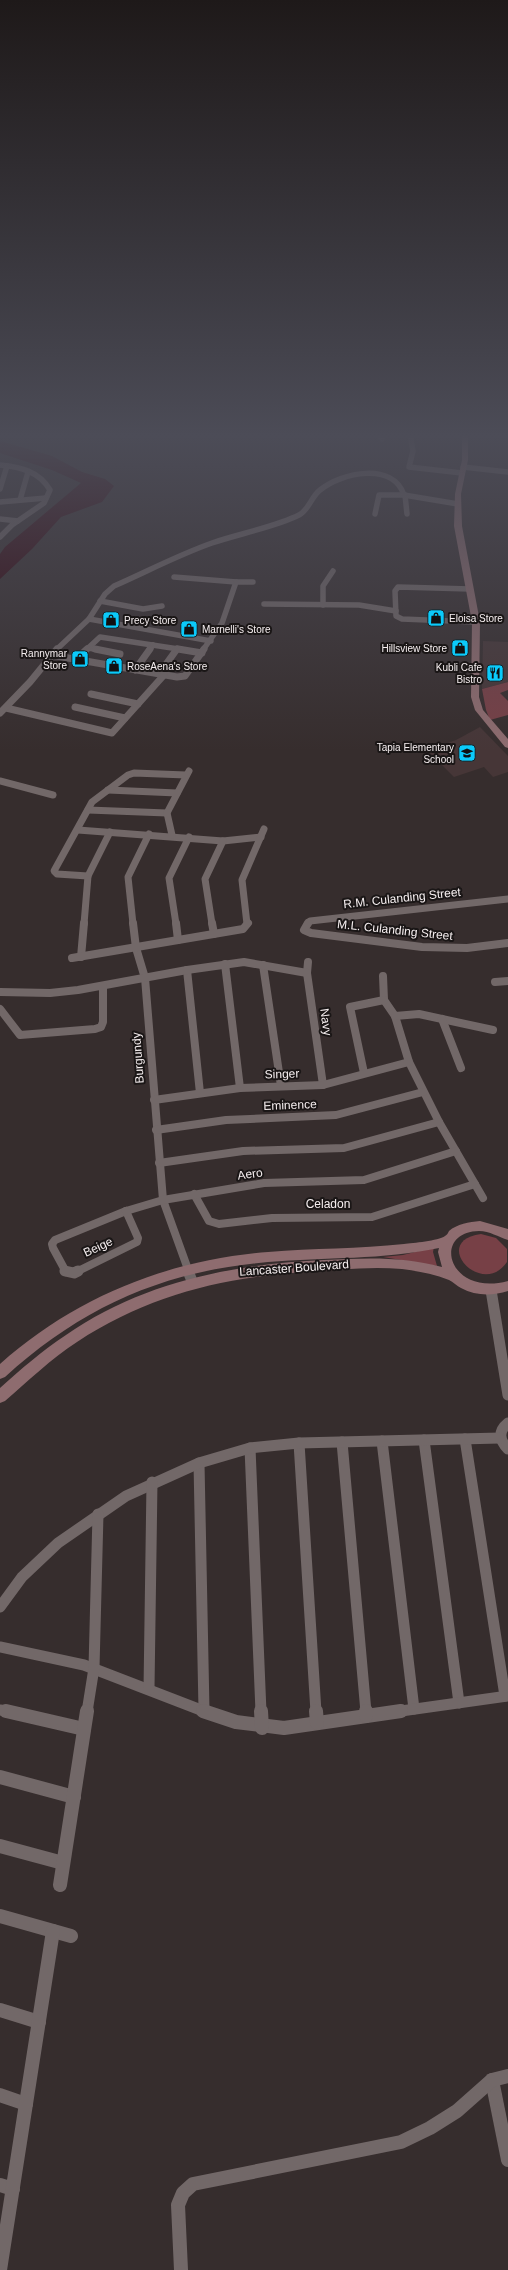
<svg xmlns="http://www.w3.org/2000/svg" width="508" height="2270" viewBox="0 0 508 2270" font-family="Helvetica,sans-serif">
<style>
.built{fill:#463637}
.green{fill:#774046}
.water{fill:#31000a}
.lines{fill:none;stroke-linecap:round;stroke-linejoin:round}
.minor-far4{stroke:#726868;stroke-width:5.5}
.minor-far3{stroke:#726868;stroke-width:7}
.minor-far2{stroke:#726868;stroke-width:8}
.minor-far1{stroke:#726868;stroke-width:11}
.minor{stroke:#726868;stroke-width:14}
.secondary{fill:#8e6c6f;fill-rule:evenodd}
.labels{text-anchor:middle;stroke-width:4;stroke-linejoin:round;paint-order:stroke}
.far-poi-label{font-size:10px;fill:#f6eff0;stroke:#1a1616;text-anchor:start}
.street-label{font-size:12px;fill:#f6eff0;stroke:#1a1616}
</style>
<rect width="100%" height="100%" fill="#362d2d"/>
<!-- built -->
<g class="built">
<path d="M483 641 508 642V682L482 689Z"/>
<path d="M480 727 508 756V772L493 777 484 767 454 777 427 750 456 740Z"/>
</g>
<!-- green -->
<g class="green">
<path d="M508 682V690L500 693 508 701V715L490 720 486 710 482 689Z"/>
<path d="M481 1234 496 1238 507 1249V1262C482 1299 429 1241 481 1234Z"/>
<path d="M434 1247 433 1252 437 1266 383 1257 403 1255Z"/>
</g>
<!-- water -->
<path class="water" d="M0 441 52 456 82 472 105 479 114 486 102 502 61 517 32 549 0 579V554L5 547 81 483 52 470 0 453Z"/>
<g class="lines">
<!-- minor-far4 -->
<g class="minor-far4">
<path d="M378 434 382 439"/>
<path d="M410 434 413 451 409 467 462 473"/>
<path d="M0 465C20 467 39 471 50 490L44 503 12 525 0 537"/>
<path d="M463 467 508 472"/>
<path d="M0 489 7 466"/>
<path d="M405 495 407 514"/>
<path d="M20 500 28 472"/>
<path d="M0 502 46 498"/>
<path d="M375 514 379 495H404"/>
<path d="M0 519 18 521"/>
<path d="M174 577 236 582 222 623 203 650"/>
<path d="M236 582H253"/>
<path d="M470 589 398 587 395 591 396 616 402 619 476 622"/>
<path d="M100 601 143 609 162 606"/>
<path d="M264 604 359 605 396 611"/>
<path d="M323 605V586L333 571"/>
<path d="M211 641 89 619 105 594 114 586C146 572 178 555 212 543 238 534 275 527 299 515 309 510 311 497 320 490 342 472 393 462 404 495L458 504"/>
<path d="M88 648 100 650"/>
<path d="M56 650 89 619"/>
<path d="M86 650 100 637 185 650"/>
<path d="M149 650 153 645"/>
<path d="M176 650 177 649"/>
</g>
<!-- minor-far3 -->
<g class="minor-far3">
<path d="M95 649 120 654"/>
<path d="M178 649 202 653"/>
<path d="M51 655 177 677 185 676 204 649"/>
<path d="M75 660 87 649"/>
<path d="M135 670 150 649"/>
<path d="M159 674 177 649"/>
<path d="M91 694 138 704"/>
<path d="M75 707 125 718"/>
<path d="M6 708 112 733 164 675"/>
<path d="M0 713 30 682 57 649"/>
<path d="M0 781 53 795"/>
<path d="M108 790 177 793"/>
<path d="M88 810 167 813"/>
<path d="M78 830 223 841 261 837"/>
<path d="M172 835 167 813 189 771"/>
<path d="M88 876 57 874 54 871 92 802 128 775 134 773 186 775"/>
<path d="M84 924 88 876 110 832"/>
<path d="M133 924 128 877 149 834"/>
<path d="M176 924 169 878 189 837"/>
<path d="M212 924 205 879 223 841"/>
<path d="M247 924 242 880 264 829"/>
<path d="M308 924 310 921 508 899"/>
</g>
<!-- minor-far2 -->
<g class="minor-far2">
<path d="M133 923 136 948 145 978 163 1200 189 1272"/>
<path d="M176 923 178 940"/>
<path d="M212 923 214 934"/>
<path d="M308 923 304 930 311 933 422 947 467 948 508 943"/>
<path d="M81 957 84 923"/>
<path d="M72 958 243 929 248 923"/>
<path d="M308 962 307 973 323 1085"/>
<path d="M225 964 240 1088"/>
<path d="M263 965 281 1086"/>
<path d="M187 970 200 1093"/>
<path d="M383 976 384 1000 395 1016 409 1062 439 1122 483 1198"/>
<path d="M495 982 508 981"/>
<path d="M0 992 50 993 78 990 187 970 244 962 307 973"/>
<path d="M0 1009 20 1035 95 1029 101 1027 103 1022V986"/>
<path d="M395 1016 419 1014 493 1030"/>
<path d="M442 1019 461 1068"/>
<path d="M364 1073 350 1007 384 1000"/>
<path d="M154 1100 240 1088 323 1085 409 1062"/>
<path d="M156 1130 226 1120 336 1115 423 1092"/>
<path d="M159 1163 243 1151 344 1148 439 1122"/>
<path d="M194 1194 209 1221 219 1224 272 1218 372 1217 475 1184"/>
<path d="M126 1211 163 1200 264 1183 364 1180 456 1151"/>
<path d="M66 1272 53 1248 52 1244 55 1240 126 1211"/>
<path d="M76 1272 137 1242 138 1238 126 1211"/>
</g>
<!-- minor-far1 -->
<g class="minor-far1">
<path d="M65 1271 74 1273 78 1271"/>
<path d="M188 1271 192 1281"/>
<path d="M491 1290 508 1395"/>
<path d="M508 1423C498 1431 499 1440 508 1449"/>
<path d="M465 1439 505 1696"/>
<path d="M424 1440 459 1703"/>
<path d="M382 1441 414 1709"/>
<path d="M342 1442 366 1712"/>
<path d="M299 1443 316 1712"/>
<path d="M250 1448 261 1712"/>
<path d="M199 1463 204 1710"/>
<path d="M0 1607 22 1577 58 1543 126 1496 199 1463 250 1448 299 1443 500 1438"/>
<path d="M0 1647 84 1665 206 1712"/>
<path d="M149 1689 152 1482"/>
<path d="M0 1710 10 1712"/>
<path d="M87 1712 94 1668 98 1514"/>
<path d="M394 1712 508 1696"/>
</g>
<!-- minor -->
<g class="minor">
<path d="M6 1711 84 1729"/>
<path d="M203 1711 236 1722 284 1728 401 1711"/>
<path d="M261 1711 262 1728"/>
<path d="M316 1711 317 1723"/>
<path d="M366 1711V1716"/>
<path d="M0 1777 74 1797"/>
<path d="M0 1846 63 1863"/>
<path d="M60 1885 87 1711"/>
<path d="M0 1916 71 1936"/>
<path d="M0 2010 39 2022"/>
<path d="M492 2080 508 2160"/>
<path d="M0 2095 26 2104"/>
<path d="M0 2185 13 2189"/>
<path d="M0 2270 53 1931"/>
<path d="M181 2270 178 2205 183 2193 193 2184 401 2142 430 2128 457 2111 492 2080 508 2076"/>
</g>
<!-- secondary -->
<g class="secondary">
<path d="M462 434H468V460L461 494 462 526 480 622 479 697 483 710 508 739V748L505 747 475 710 471 697 472 622 454 526 455 494 462 460Z"/>
<path d="M480 1221 508 1229V1240C498 1237 490 1231 479 1231 431 1232 448 1297 508 1281V1291C492 1296 476 1296 461 1288 457 1286 453 1282 449 1280 434 1274 417 1271 402 1269 370 1266 337 1270 305 1272 221 1278 149 1295 77 1342 51 1359 28 1381 5 1401L0 1403V1388C21 1369 42 1351 66 1335 142 1282 234 1264 324 1260 365 1258 402 1256 442 1267L438 1252 439 1248C383 1260 325 1257 268 1262 163 1271 82 1307 5 1377L0 1379V1364C75 1297 168 1260 268 1252 313 1248 359 1249 404 1244 413 1243 438 1241 445 1236 447 1235 448 1233 449 1231 457 1224 469 1222 480 1221Z"/>
</g>
</g>
<!-- sky -->
<linearGradient id="sky" x2="0" y2="1"><stop stop-color="#1e1919"/><stop offset="0.58" stop-color="#4c4c57"/><stop offset="1" stop-color="#4c4c57" stop-opacity="0"/></linearGradient>
<rect width="508" height="751" fill="url(#sky)"/>
<!-- icons -->
<defs>
<symbol id="shop-square" viewBox="-11 -11 22 22"><rect x="-9" y="-9" width="18" height="18" rx="4" fill="#0bcafa" stroke="#1a1616"/><path d="M-5-2.5h2.3a2.7 3.5 0 0 1 5.4 0H5L5.5 6h-11ZM-1.5-2.5h3a1.5 2.3 0 0 0-3 0Z" fill="#111"/></symbol>
<symbol id="restaurant-square" viewBox="-11 -11 22 22"><rect x="-9" y="-9" width="18" height="18" rx="4" fill="#0bcafa" stroke="#1a1616"/><path d="M-5-6h1v4h1v-4h1v4h1v-4h1v5L-1.5 .5V6h-2V.5L-5-1ZM5-6V6H3V1.5H1.5Q1.5-4 5-6Z" fill="#111"/></symbol>
<symbol id="school-square" viewBox="-11 -11 22 22"><rect x="-9" y="-9" width="18" height="18" rx="4" fill="#0bcafa" stroke="#1a1616"/><path d="M0-5L7-2L0 1L-7-2ZM-4 1L0 2.5L4 1V4Q0 6-4 4Z" fill="#111"/></symbol>
</defs>
<g fill-rule="evenodd">
<use href="#shop-square" x="426" y="608" width="20" height="20"/>
<use href="#shop-square" x="101" y="610" width="20" height="20"/>
<use href="#shop-square" x="179" y="619" width="20" height="20"/>
<use href="#shop-square" x="450" y="638" width="20" height="20"/>
<use href="#shop-square" x="70" y="649" width="20" height="20"/>
<use href="#shop-square" x="104" y="656" width="20" height="20"/>
<use href="#restaurant-square" x="485" y="663" width="20" height="20"/>
<use href="#school-square" x="457" y="743" width="20" height="20"/>
</g>
<g class="labels">
<!-- far-poi labels -->
<g class="far-poi-label">
<text x="449" y="622">Eloisa Store</text>
<text x="124" y="624">Precy Store</text>
<text x="202" y="633">Marnelli's Store</text>
<text x="447" y="652" text-anchor="end">Hillsview Store</text>
<text x="67" y="657" text-anchor="end">Rannymar<tspan x="67" dy="12">Store</tspan></text>
<text x="127" y="670">RoseAena's Store</text>
<text x="482" y="671" text-anchor="end">Kubli Cafe<tspan x="482" dy="12">Bistro</tspan></text>
<text x="454" y="751" text-anchor="end">Tapia Elementary<tspan x="454" dy="12">School</tspan></text>
</g>
<!-- street labels -->
<g class="street-label">
<text transform="translate(402 898) rotate(-6)" y="4">R.M. Culanding Street</text>
<text transform="translate(395 930) rotate(6)" y="4">M.L. Culanding Street</text>
<text transform="translate(326 1022) rotate(82)" y="4">Navy</text>
<text transform="translate(138 1058) rotate(-94)" y="4">Burgundy</text>
<text transform="translate(282 1074) rotate(-2)" y="4">Singer</text>
<text transform="translate(290 1105) rotate(-2)" y="4">Eminence</text>
<text transform="translate(250 1174) rotate(-8)" y="4">Aero</text>
<text x="328" y="1208">Celadon</text>
<text transform="translate(98 1247) rotate(-25)" y="4">Beige</text>
<text transform="translate(294 1268) rotate(-4)" y="4">Lancaster Boulevard</text>
</g>
</g>
</svg>
